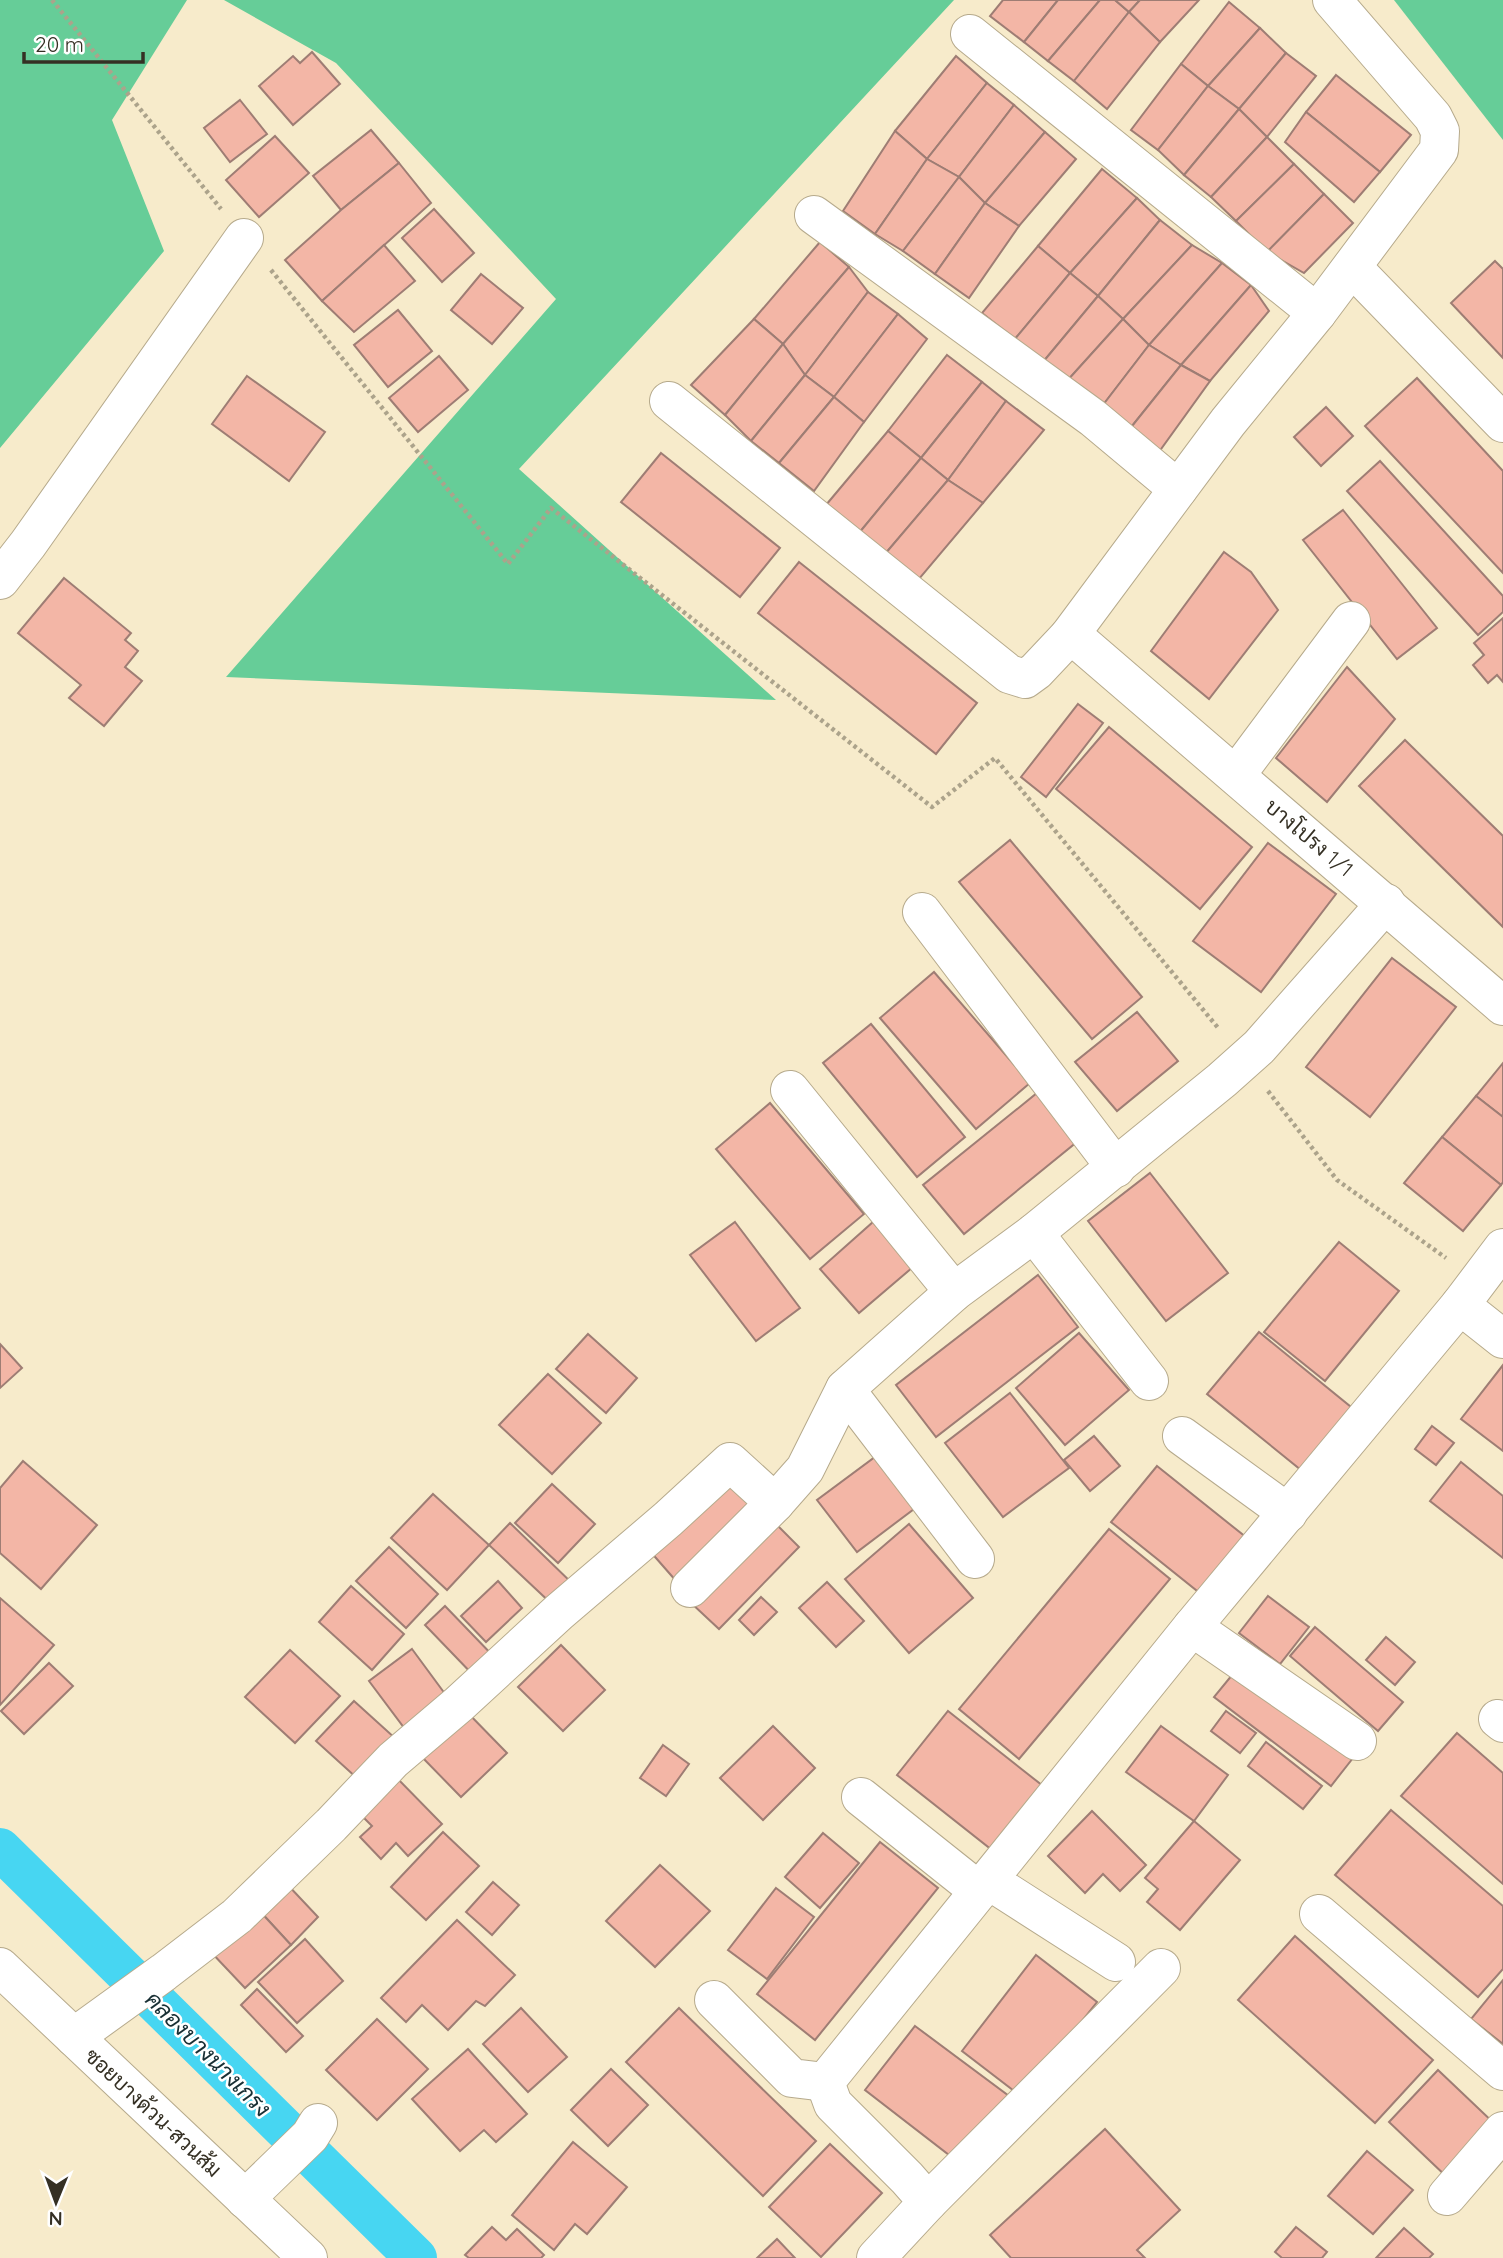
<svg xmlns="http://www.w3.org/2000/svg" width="1503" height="2258" viewBox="0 0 1503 2258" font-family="Quicksand,Sarabun,sans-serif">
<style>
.forest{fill:#66cd98}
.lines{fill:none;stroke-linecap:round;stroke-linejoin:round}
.canal{stroke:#47d6f2;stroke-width:42}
.building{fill:#f3b6a6;stroke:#9e7d74;stroke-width:2}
.minor-casing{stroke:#b6aa8c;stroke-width:40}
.path{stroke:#aca38b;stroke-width:4.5;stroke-dasharray:3.5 3.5;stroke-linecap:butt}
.minor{stroke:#fff;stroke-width:38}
.labels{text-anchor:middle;stroke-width:5;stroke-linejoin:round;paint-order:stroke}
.street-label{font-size:21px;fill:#353024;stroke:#fff}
.water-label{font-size:23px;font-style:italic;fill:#182f34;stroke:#fff}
</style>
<rect width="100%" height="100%" fill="#f7ebcb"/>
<!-- forest -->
<g class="forest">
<path d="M0 0H187L112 120 164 251 0 448Z"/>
<path d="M224 0H954L519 469 776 700 226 677 556 299 336 63Z"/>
<path d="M1394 0H1503V140Z"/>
</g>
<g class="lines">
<!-- canal -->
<path class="canal" d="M0 1849 416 2258"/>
</g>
<!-- building -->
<g class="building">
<path d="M1003 0H1058L1024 42 990 16Z"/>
<path d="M1058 0H1100L1048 61 1024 42Z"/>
<path d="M1100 0H1115L1129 12 1074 81 1048 61Z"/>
<path d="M1115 0H1140L1129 12Z"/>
<path d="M1140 0H1199L1160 42 1129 12Z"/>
<path d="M1229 2 1260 28 1208 86 1181 64Z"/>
<path d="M1129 12 1160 42 1107 109 1074 81Z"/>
<path d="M1260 28 1286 53 1239 109 1208 86Z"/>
<path d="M312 52 340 84 293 125 259 86 293 56 300 63Z"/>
<path d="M1286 53 1316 76 1267 137 1239 109Z"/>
<path d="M956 56 987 83 927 159 895 131Z"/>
<path d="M1181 64 1208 86 1158 150 1131 130Z"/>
<path d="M1336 75 1411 135 1380 172 1306 112Z"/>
<path d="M987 83 1014 105 959 177 927 159Z"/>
<path d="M1208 86 1239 109 1184 175 1158 150Z"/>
<path d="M240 100 267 134 230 162 204 128Z"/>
<path d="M1014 105 1045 132 985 203 959 177Z"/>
<path d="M1239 109 1267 137 1211 197 1184 175Z"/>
<path d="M1306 112 1380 172 1354 202 1285 142Z"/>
<path d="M371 130 399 163 341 210 313 176Z"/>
<path d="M895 131 927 159 875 234 843 211Z"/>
<path d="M1045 132 1076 159 1019 226 985 203Z"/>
<path d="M275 136 309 173 259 217 226 180Z"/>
<path d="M1267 137 1294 164 1236 221 1211 197Z"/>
<path d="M927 159 959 177 903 251 875 234Z"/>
<path d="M399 163 431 203 322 301 285 260 341 210Z"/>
<path d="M1294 164 1324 194 1267 252 1236 221Z"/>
<path d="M1102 169 1137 198 1070 273 1038 246Z"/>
<path d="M959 177 985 203 935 274 903 251Z"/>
<path d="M1324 194 1353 223 1304 273 1267 252Z"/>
<path d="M1137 198 1160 220 1098 296 1070 273Z"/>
<path d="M985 203 1019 226 969 298 935 274Z"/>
<path d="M434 209 474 253 442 282 402 238Z"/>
<path d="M1160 220 1192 245 1123 319 1098 296Z"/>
<path d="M820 242 849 267 783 344 754 319Z"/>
<path d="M384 245 415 281 354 332 322 301Z"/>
<path d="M1192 245 1222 263 1149 345 1123 319Z"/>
<path d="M1038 246 1070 273 1015 339 982 313Z"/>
<path d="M1495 261 1503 269V358L1451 303Z"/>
<path d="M1222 263 1251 285 1181 365 1149 345Z"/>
<path d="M849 267 868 292 805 375 783 344Z"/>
<path d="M1070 273 1098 296 1033 374 1015 339Z"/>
<path d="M481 274 523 308 492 344 451 310Z"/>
<path d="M1251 285 1269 311 1210 381 1181 365Z"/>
<path d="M868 292 898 314 834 397 805 375Z"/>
<path d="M1098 296 1123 319 1057 392 1033 374Z"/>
<path d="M398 310 432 351 388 387 354 345Z"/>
<path d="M898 314 927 339 864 422 834 397Z"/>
<path d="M754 319 783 344 725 415 691 385Z"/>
<path d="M1123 319 1149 345 1093 418 1057 392Z"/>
<path d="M783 344 805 375 751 441 725 415Z"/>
<path d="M1149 345 1181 365 1120 441 1093 418Z"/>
<path d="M947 355 982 382 921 458 888 431Z"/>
<path d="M439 356 468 390 418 432 389 398Z"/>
<path d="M1181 365 1210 381 1156 456 1120 441Z"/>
<path d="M805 375 834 397 779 463 751 441Z"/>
<path d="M247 376 325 432 289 481 212 424Z"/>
<path d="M1417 378 1503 471V573L1365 426Z"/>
<path d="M982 382 1006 401 948 480 921 458Z"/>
<path d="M834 397 864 422 814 491 779 463Z"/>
<path d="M1006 401 1044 430 983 503 948 480Z"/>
<path d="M1326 407 1353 436 1321 466 1294 437Z"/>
<path d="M888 431 921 458 859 533 826 505Z"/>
<path d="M661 453 780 548 740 597 621 502Z"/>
<path d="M921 458 948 480 885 554 859 533Z"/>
<path d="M1380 461 1503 596V612L1478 635 1347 491Z"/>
<path d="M948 480 983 503 919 579 885 554Z"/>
<path d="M1343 510 1437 628 1397 659 1303 540Z"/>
<path d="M1224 552 1251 572 1278 610 1209 699 1151 651Z"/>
<path d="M799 562 977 703 936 754 758 613Z"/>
<path d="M64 578 131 633 125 640 138 651 125 667 142 681 104 726 69 698 81 685 18 633Z"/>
<path d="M1503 618V682L1497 675 1488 683 1473 665 1484 655 1474 643Z"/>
<path d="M1347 667 1395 719 1327 802 1276 758Z"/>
<path d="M1078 704 1103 723 1046 797 1021 777Z"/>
<path d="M1109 727 1252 847 1200 909 1056 789Z"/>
<path d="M1405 740 1503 836V927L1359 786Z"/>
<path d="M1010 840 1142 997 1092 1039 959 882Z"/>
<path d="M1268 843 1336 894 1261 992 1193 941Z"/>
<path d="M1392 958 1456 1007 1370 1117 1306 1067Z"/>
<path d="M934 972 1030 1083 976 1129 880 1018Z"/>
<path d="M1137 1012 1178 1061 1117 1111 1075 1062Z"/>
<path d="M871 1024 965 1137 917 1177 823 1063Z"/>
<path d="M1503 1063V1117L1476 1096Z"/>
<path d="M1037 1093 1078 1141 964 1234 923 1185Z"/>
<path d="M1476 1096 1503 1117V1182L1501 1185 1442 1137Z"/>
<path d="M770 1103 864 1214 810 1259 716 1149Z"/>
<path d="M1442 1137 1501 1185 1463 1231 1404 1183Z"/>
<path d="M1150 1173 1228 1273 1166 1321 1088 1221Z"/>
<path d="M735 1222 800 1308 756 1341 690 1255Z"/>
<path d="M873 1222 913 1267 859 1313 820 1269Z"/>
<path d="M1339 1242 1399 1291 1325 1381 1264 1332Z"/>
<path d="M1038 1275 1078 1327 936 1437 896 1385Z"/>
<path d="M1259 1332 1351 1407 1301 1470 1207 1394Z"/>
<path d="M1079 1333 1129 1390 1065 1445 1016 1388Z"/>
<path d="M588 1334 637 1378 606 1413 556 1369Z"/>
<path d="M0 1344 22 1368 0 1388Z"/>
<path d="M1503 1365V1451L1461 1419Z"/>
<path d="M548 1374 601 1423 552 1474 499 1425Z"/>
<path d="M1010 1393 1069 1468 1003 1517 945 1443Z"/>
<path d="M1432 1426 1454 1443 1436 1465 1415 1449Z"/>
<path d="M1094 1436 1120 1466 1090 1491 1064 1460Z"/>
<path d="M879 1454 918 1506 857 1552 817 1500Z"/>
<path d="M23 1461 97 1525 41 1589 0 1553V1488Z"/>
<path d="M1461 1462 1503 1496V1558L1430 1501Z"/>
<path d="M1157 1466 1247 1538 1201 1594 1111 1522Z"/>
<path d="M731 1478 759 1510 677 1582 649 1550Z"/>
<path d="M552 1484 595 1524 558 1563 515 1523Z"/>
<path d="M433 1494 489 1545 447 1590 391 1538Z"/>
<path d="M771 1519 799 1547 719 1629 690 1602Z"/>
<path d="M510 1523 575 1586 555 1607 489 1545Z"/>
<path d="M909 1524 973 1598 909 1653 845 1579Z"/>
<path d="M1109 1529 1170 1579 1019 1759 959 1709Z"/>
<path d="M389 1547 438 1594 406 1628 356 1581Z"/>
<path d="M498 1581 522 1608 486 1642 461 1616Z"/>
<path d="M827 1582 864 1621 836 1647 799 1608Z"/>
<path d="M351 1586 404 1634 372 1670 319 1622Z"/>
<path d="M1268 1596 1309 1627 1280 1664 1239 1633Z"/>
<path d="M761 1597 777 1612 754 1635 739 1620Z"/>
<path d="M0 1598 54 1645 0 1705Z"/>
<path d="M445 1606 498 1661 478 1680 425 1625Z"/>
<path d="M1315 1627 1403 1702 1378 1731 1290 1656Z"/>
<path d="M1386 1637 1415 1662 1395 1685 1366 1660Z"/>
<path d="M561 1645 605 1690 563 1731 518 1687Z"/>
<path d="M412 1649 451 1702 408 1733 369 1681Z"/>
<path d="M290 1650 340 1696 295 1743 245 1697Z"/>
<path d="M49 1663 73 1686 24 1734 1 1711Z"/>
<path d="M1237 1669 1353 1758 1331 1786 1214 1697Z"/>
<path d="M354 1701 396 1739 358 1779 316 1741Z"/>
<path d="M464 1709 507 1753 461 1797 418 1753Z"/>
<path d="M948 1711 1043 1786 992 1850 897 1775Z"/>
<path d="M1226 1711 1256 1733 1240 1753 1211 1731Z"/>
<path d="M773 1726 815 1768 763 1820 720 1778Z"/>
<path d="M1161 1726 1228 1775 1194 1821 1126 1772Z"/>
<path d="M1457 1733 1503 1773V1884L1401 1796Z"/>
<path d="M1266 1742 1322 1786 1303 1809 1248 1766Z"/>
<path d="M663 1745 689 1764 666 1796 640 1778Z"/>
<path d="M394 1775 442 1824 408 1856 396 1843 381 1859 360 1837 372 1826 357 1811Z"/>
<path d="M1391 1810 1503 1906V1969L1478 1997 1335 1875Z"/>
<path d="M1092 1811 1146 1865 1120 1891 1103 1874 1085 1893 1048 1856Z"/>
<path d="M1194 1821 1240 1860 1180 1930 1147 1902 1158 1889 1145 1878Z"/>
<path d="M443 1832 479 1866 426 1920 391 1887Z"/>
<path d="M823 1833 859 1863 820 1908 785 1877Z"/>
<path d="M880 1842 938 1888 815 2040 757 1994Z"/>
<path d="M660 1865 710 1911 655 1967 606 1921Z"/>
<path d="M285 1882 318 1917 291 1945 256 1907Z"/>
<path d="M493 1882 519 1905 492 1935 466 1912Z"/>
<path d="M776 1888 814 1917 767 1979 728 1950Z"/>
<path d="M256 1907 291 1945 245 1988 209 1950Z"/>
<path d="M457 1920 515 1975 485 2006 476 2001 448 2030 422 2005 406 2022 381 1998Z"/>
<path d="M1295 1936 1433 2060 1375 2123 1238 2000Z"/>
<path d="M305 1939 343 1981 297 2023 258 1982Z"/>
<path d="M1036 1955 1097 2002 1022 2097 962 2051Z"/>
<path d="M1503 1980V2044L1471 2019Z"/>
<path d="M257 1989 303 2036 286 2052 241 2005Z"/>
<path d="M521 2008 567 2057 528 2092 483 2044Z"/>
<path d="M679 2008 816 2141 763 2196 626 2062Z"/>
<path d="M377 2019 428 2069 377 2120 326 2070Z"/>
<path d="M915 2026 1013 2099 962 2165 865 2090Z"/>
<path d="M468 2049 527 2114 496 2142 484 2130 460 2151 412 2099Z"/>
<path d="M611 2069 648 2105 608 2146 571 2110Z"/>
<path d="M1438 2070 1498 2127 1449 2179 1389 2122Z"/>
<path d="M1105 2129 1180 2210 1137 2250 1145 2258H1011L990 2235Z"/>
<path d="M573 2142 627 2187 587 2234 575 2224 554 2250 512 2215Z"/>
<path d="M830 2144 882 2193 821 2257 769 2207Z"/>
<path d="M1367 2151 1413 2190 1373 2234 1328 2196Z"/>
<path d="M492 2227 506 2240 517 2229 544 2255 541 2258H469L465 2255Z"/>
<path d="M1296 2227 1327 2252 1322 2258H1282L1275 2252Z"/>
<path d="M1404 2228 1433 2254 1429 2258H1376Z"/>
<path d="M777 2239 795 2258H757Z"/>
</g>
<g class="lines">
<defs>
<g id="minor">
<path d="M1332 0 1433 117 1440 131 1439 150 1317 313 1228 422 1069 636 1080 642 1503 1006"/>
<path d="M970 34 1317 313"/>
<path d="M814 215 1093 418 1178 489"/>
<path d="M1352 267 1503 423"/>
<path d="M669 401 1009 674 1025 679 1036 671 1069 636"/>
<path d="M0 580 28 544 244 238"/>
<path d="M1236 775 1351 621"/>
<path d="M922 912 1116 1168"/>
<path d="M790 1090 954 1292"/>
<path d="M1034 1233 1149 1381"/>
<path d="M1460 1305 1503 1339"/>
<path d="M845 1389 975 1559"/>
<path d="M1182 1436 1288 1513"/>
<path d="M690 1588 775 1503"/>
<path d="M1192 1627 1357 1741"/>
<path d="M1498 1719 1503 1723"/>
<path d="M861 1797 979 1891"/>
<path d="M988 1880 1116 1962"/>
<path d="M1319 1914 1503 2071"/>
<path d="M0 1967 308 2258"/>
<path d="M714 2000 792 2078 825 2082"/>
<path d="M74 2037 164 1972 237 1916 331 1825 393 1760 459 1704 559 1612 668 1519 730 1462 775 1503 805 1469 845 1389 954 1292 1034 1233 1222 1080 1259 1047 1386 903"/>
<path d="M1447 2196 1503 2131"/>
<path d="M245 2199 310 2136 318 2123"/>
<path d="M928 2202 1161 1968"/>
<path d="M876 2258 928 2202 907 2178 833 2104 825 2082 1192 1627 1460 1305 1503 1248"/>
</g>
</defs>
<!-- minor casing -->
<use href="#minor" class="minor-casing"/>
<!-- path -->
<g class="path">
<path d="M52 0 221 209"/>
<path d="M271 270 508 564 551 508 932 807 995 758 1219 1029"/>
<path d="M1268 1091 1337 1180 1446 1258"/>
</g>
<!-- minor -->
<use href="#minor" class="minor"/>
</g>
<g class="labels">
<!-- street labels -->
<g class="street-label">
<text transform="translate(1309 838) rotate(40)" y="7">บางโปรง 1/1</text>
<text transform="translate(153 2113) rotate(43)" y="7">ซอยบางด้วน-สวนส้ม</text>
</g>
<!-- water labels -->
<g class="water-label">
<text transform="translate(208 2054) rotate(45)" y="8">คลองบางนางเกรง</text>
</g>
</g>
<!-- north arrow -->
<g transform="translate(56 2202) rotate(181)" stroke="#ffffff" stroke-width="5" paint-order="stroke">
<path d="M0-5L12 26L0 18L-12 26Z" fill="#353024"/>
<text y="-10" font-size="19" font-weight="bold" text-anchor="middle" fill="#353024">N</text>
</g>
<!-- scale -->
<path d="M24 52v10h119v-10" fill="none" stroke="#353024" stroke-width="3.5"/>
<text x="35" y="52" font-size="21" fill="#353024" stroke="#ffffff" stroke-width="5" paint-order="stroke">20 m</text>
</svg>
